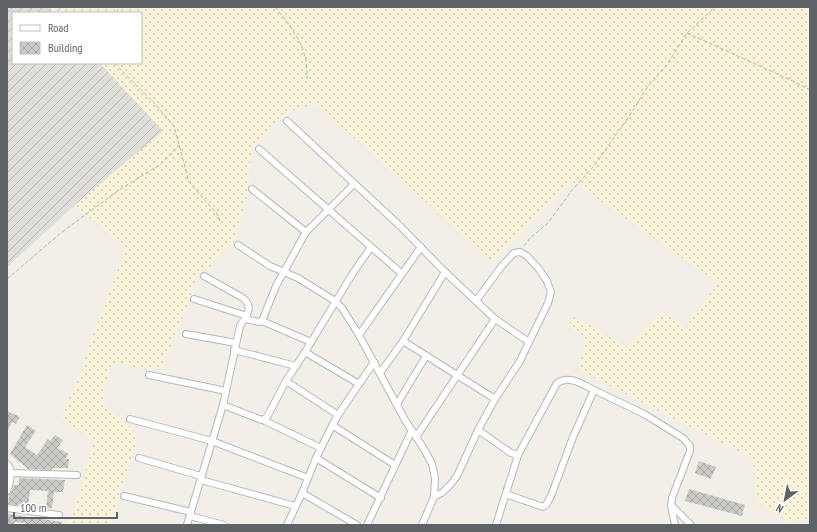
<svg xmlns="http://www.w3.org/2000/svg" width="817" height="532" viewBox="0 0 817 532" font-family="'PT Sans Narrow',sans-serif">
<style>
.industrial{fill:url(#industrial-furrows)}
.sand{fill:url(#sand-dots)}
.building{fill:url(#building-cross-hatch)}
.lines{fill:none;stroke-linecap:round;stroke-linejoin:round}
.minor-casing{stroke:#b5b8bc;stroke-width:8}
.path{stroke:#9cc7a9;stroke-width:1;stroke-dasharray:4 2;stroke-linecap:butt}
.minor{stroke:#fff;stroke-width:6}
</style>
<defs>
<pattern id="industrial-furrows" width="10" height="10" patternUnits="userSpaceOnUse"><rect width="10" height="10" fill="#e0deda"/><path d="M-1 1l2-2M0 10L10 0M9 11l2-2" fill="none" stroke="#b9b8b5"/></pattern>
<pattern id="sand-dots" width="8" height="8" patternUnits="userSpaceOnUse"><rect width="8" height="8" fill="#fbf3d9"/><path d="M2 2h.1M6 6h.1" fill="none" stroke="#cec8b4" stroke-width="1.8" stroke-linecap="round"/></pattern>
<pattern id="building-cross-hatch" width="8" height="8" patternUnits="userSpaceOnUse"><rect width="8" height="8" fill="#cccac5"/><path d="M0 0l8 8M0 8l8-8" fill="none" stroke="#a9a8a4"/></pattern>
</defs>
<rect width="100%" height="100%" fill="#f1efe8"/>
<!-- industrial -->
<path class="industrial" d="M7 7H49L54 13H13V63H100L163 131 75 205 7 267Z"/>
<!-- sand -->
<path class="sand" d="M49 7H810V518L788 522 759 503 752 458 579 370 586 339 567 325 575 317 628 347 661 311 686 327 718 283 572 181 493 262 316 104 296 109 272 125 256 143 250 156 248 193 234 242 220 255 209 268 197 276 193 285 190 300 162 366 151 371 118 363 111 367 103 392 105 406 114 414 124 420 136 433C137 448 131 461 127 475 121 492 116 509 108 525H68L83 482 94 441 61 418 82 371 89 346 126 248 75 205 163 131 100 63H141V13H54Z"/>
<!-- building -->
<g class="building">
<path d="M7 411 20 417 16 424 12 422 7 432Z"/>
<path d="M27 425 36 431 25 447 37 455 48 439 50 441 55 435 63 440 57 448 69 454 65 459H69L68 468H52V470L28 469 10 454Z"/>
<path d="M699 461 716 467 711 479 695 473Z"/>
<path d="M19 478 65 480 63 492H54L52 508H46L48 491 30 490 28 506 8 504 9 495 11 493 14 485H19Z"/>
<path d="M689 489 745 505 742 516 685 501Z"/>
<path d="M7 514 62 522 61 525H25V523L15 522 14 525H7Z"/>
</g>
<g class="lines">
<defs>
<g id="minor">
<path d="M287 121 400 226 445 272 495 319 529 342 520 361 495 399 478 430 457 476 451 484 443 492 434 497 422 525"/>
<path d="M259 149 401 273"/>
<path d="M252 189 306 232"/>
<path d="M238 245 270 266 298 278 335 301 342 308 359 335 405 420 424 449 432 464 435 478 434 497"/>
<path d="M194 299 247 316"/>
<path d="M476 301 501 267 514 253 520 252 527 256 539 269 547 281 551 292 548 303 529 342"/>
<path d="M246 319 258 322 262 321 276 286 306 232 354 184"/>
<path d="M262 321 311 342"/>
<path d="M186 334 236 343"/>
<path d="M359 335 421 247"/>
<path d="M403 341 495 399"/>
<path d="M234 350 296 366"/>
<path d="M305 352 359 384"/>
<path d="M380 373 403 341 445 272"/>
<path d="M149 375 226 391"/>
<path d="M286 381 338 415"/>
<path d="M594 390 644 414 683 438 690 446V451L672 498 671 506 675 525"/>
<path d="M397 404 426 356"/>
<path d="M223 405 259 419 263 420 267 417 286 381 305 352 353 273 371 247"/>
<path d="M130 419 212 441 308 478"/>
<path d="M263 420 321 448"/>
<path d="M332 425 395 465"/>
<path d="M478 430 511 453 518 455 496 525"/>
<path d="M416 437 495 319"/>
<path d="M139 458 201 476"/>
<path d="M316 458 381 498"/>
<path d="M7 464C14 470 10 483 7 491"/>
<path d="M11 473 77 475"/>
<path d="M201 480 295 506"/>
<path d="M302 493 357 525"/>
<path d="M506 494 543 507 546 505 551 496 573 437 594 390C582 384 570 375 557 383L518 455"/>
<path d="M124 496 191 512"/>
<path d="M672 506 691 525"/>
<path d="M7 508 59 515"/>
<path d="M190 516 224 525"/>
<path d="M187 525 223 405 240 326C245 317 255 308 243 298L204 276"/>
<path d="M287 525 302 493 316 458 330 430 338 415 374 362"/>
<path d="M367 525 412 430"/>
</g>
</defs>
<!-- minor casing -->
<use href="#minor" class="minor-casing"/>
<!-- path -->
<g class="path">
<path d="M58 7 64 13"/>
<path d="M275 7C288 23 302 40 306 61 307 67 307 73 307 79"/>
<path d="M117 13 118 7"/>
<path d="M687 33 793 81 810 90"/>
<path d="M114 63 156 105 174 126 189 182 217 214 220 221"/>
<path d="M524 246 530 238 548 223 572 190 594 166 630 115 646 89 666 66 687 33 715 7"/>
<path d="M7 279 62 232 119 190 161 164 180 145"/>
</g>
<!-- minor -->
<use href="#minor" class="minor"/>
</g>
<!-- border -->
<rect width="817" height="532" fill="none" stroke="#5f6368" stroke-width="16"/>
<!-- legend -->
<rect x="12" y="12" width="130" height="52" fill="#ffffff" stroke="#bfc1c3"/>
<rect x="20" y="25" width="20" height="6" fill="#ffffff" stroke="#bfc1c3"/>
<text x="48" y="32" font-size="12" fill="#5f6368">Road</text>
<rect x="20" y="42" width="20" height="12" fill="url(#building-cross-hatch)" stroke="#bfc1c3"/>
<text x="48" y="52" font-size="12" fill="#5f6368">Building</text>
<!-- north arrow -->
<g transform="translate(785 500) rotate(212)" stroke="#ffffff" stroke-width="3" paint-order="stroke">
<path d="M0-3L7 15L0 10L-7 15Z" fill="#5f6368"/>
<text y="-6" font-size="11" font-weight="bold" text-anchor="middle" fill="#5f6368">N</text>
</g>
<!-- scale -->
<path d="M14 512v6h103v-6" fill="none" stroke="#5f6368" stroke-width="2"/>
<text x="20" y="512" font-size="12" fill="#5f6368" stroke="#ffffff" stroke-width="3" paint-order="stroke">100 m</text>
</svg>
